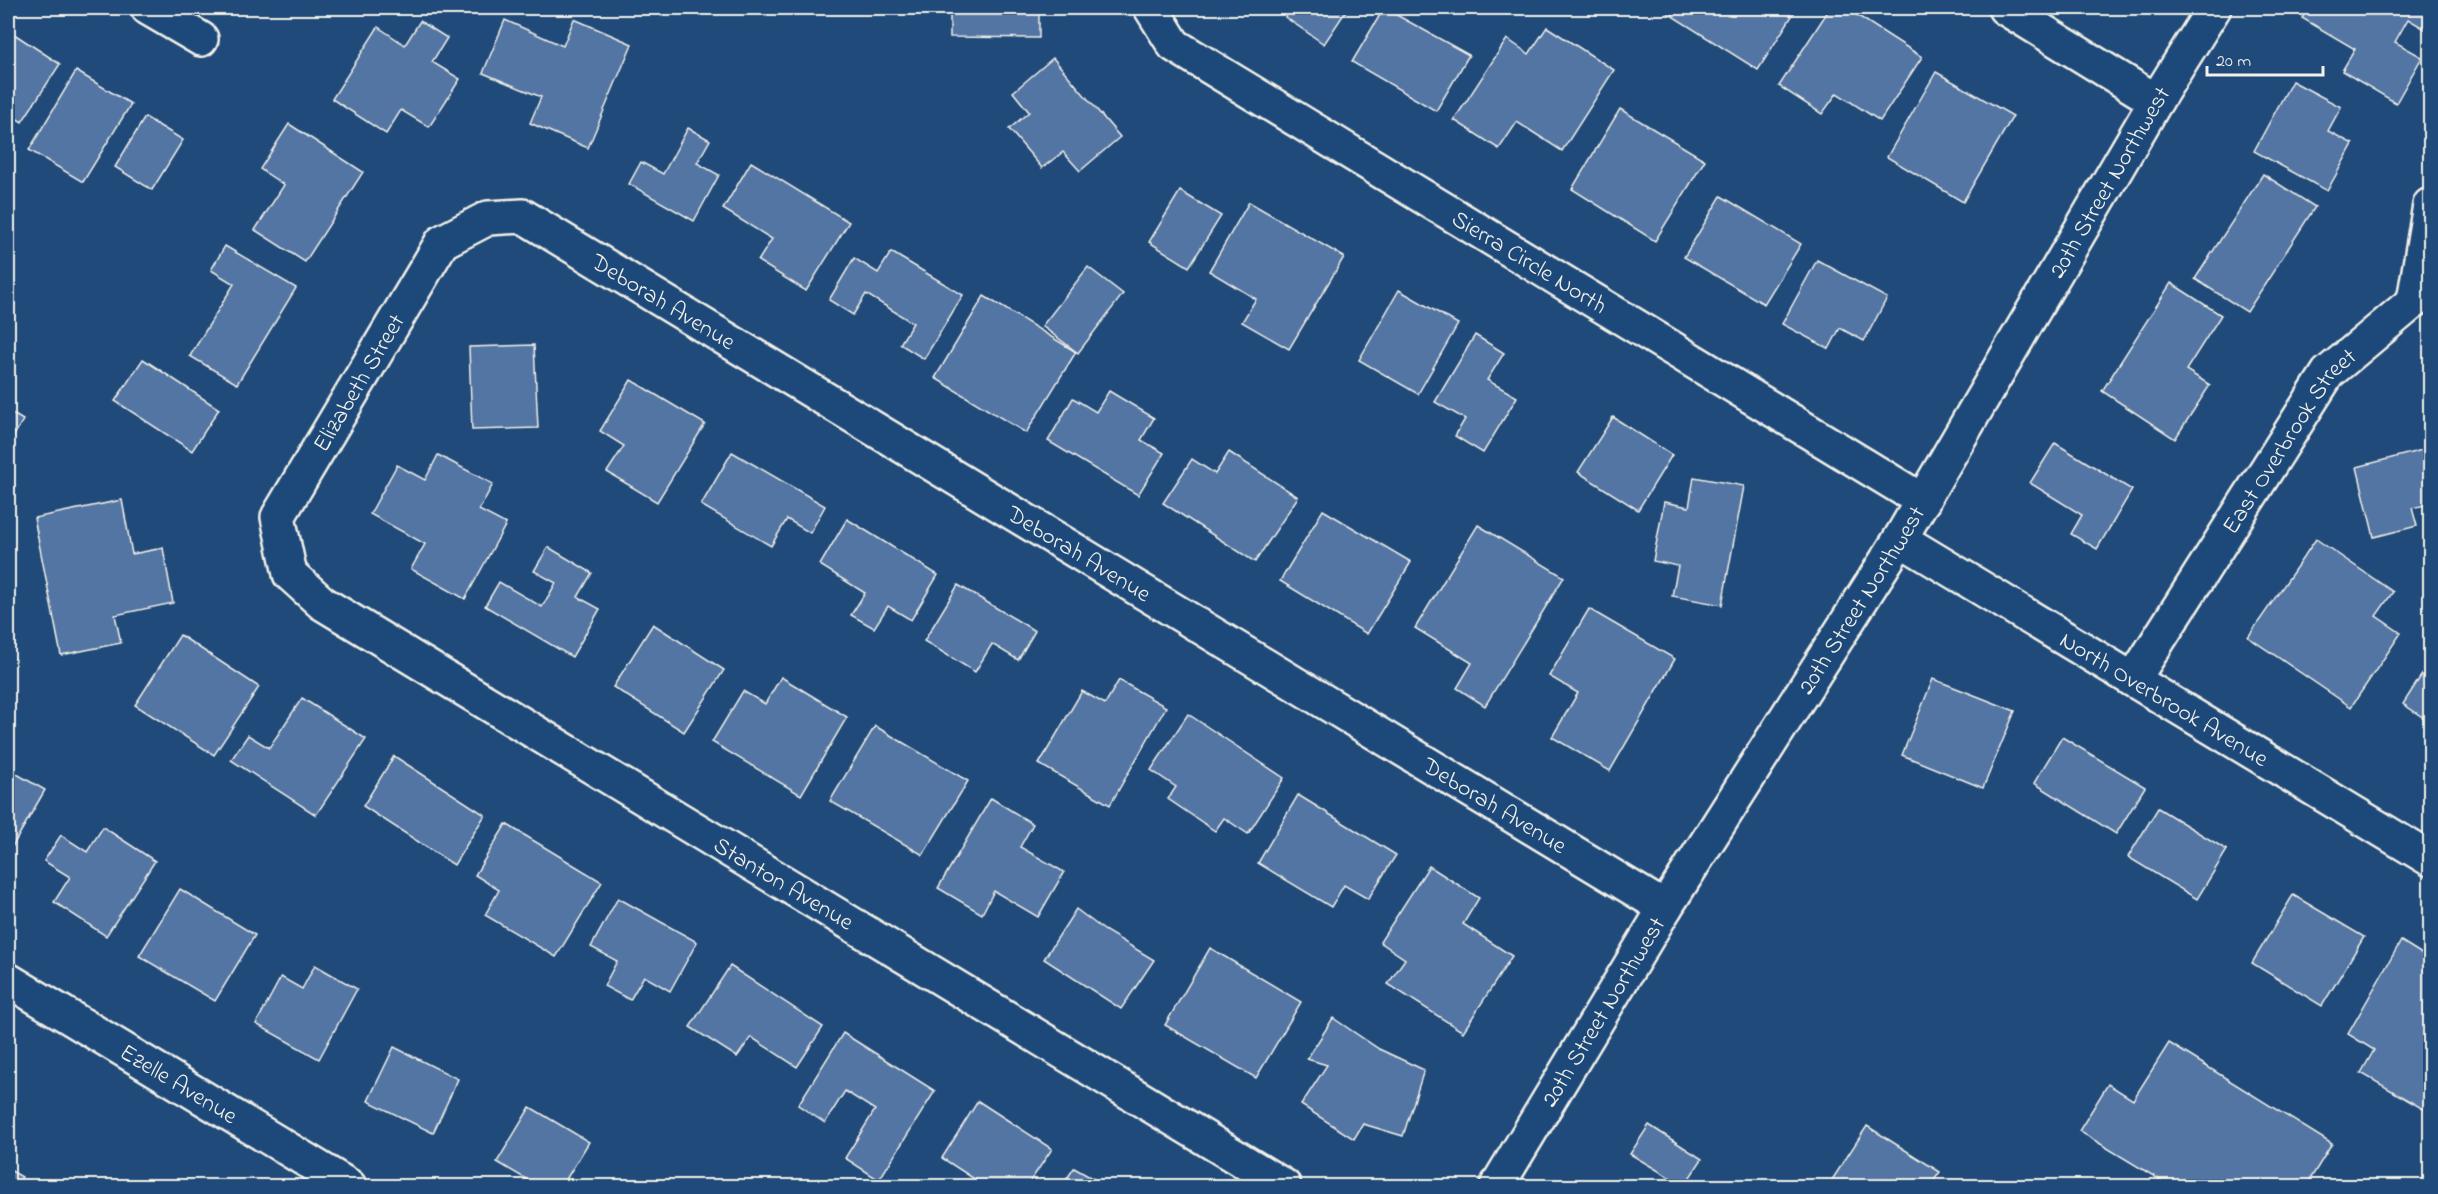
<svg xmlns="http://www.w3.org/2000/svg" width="2438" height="1194" viewBox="0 0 2438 1194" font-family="'Indie Flower',sans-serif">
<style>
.building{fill:#5374a4;stroke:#f4f1e8;stroke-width:1.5}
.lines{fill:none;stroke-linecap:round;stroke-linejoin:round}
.minor-casing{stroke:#f4f1e8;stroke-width:38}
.minor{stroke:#1f4a7a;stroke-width:33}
.labels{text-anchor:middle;stroke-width:5;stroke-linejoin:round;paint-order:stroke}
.street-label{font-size:24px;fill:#f4f1e8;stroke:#1f4a7a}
</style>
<rect width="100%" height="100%" fill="#1f4a7a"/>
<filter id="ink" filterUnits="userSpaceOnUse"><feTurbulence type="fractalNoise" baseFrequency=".0167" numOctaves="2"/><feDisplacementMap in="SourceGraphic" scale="12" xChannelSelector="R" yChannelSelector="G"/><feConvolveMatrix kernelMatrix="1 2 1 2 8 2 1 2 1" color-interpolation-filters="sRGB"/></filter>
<g filter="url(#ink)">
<!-- building -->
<g class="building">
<path d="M950 8H1039V38L950 37Z"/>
<path d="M1292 8H1348L1324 44 1285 17Z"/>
<path d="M1384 8 1469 55 1436 111 1352 62Z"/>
<path d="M1668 8H1797L1758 70 1666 12Z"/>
<path d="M1830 8H1846L1922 57 1880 121 1837 93 1822 114 1779 86Z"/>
<path d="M2308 8H2430V32L2408 19 2395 42 2422 57 2396 103 2342 71 2355 49 2302 18Z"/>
<path d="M574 19 632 44 588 148 530 123 541 97 483 73 505 20 563 46Z"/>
<path d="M420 21 447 38 432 62 460 79 429 127 401 110 386 134 332 99 378 27 405 45Z"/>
<path d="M1547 27 1614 70 1562 151 1517 122 1499 149 1454 120 1507 39 1529 54Z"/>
<path d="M8 30 60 64 22 122 8 113Z"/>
<path d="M1053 58 1120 137 1080 171 1063 152 1042 168 1009 129 1029 112 1013 92Z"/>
<path d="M76 71 131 104 83 182 29 150Z"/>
<path d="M1936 72 2013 116 1963 202 1887 157Z"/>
<path d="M2292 81 2341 107 2328 131 2353 144 2327 191 2254 151Z"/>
<path d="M1620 109 1705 160 1655 241 1572 189Z"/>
<path d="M145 117 183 140 152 190 115 167Z"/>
<path d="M289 124 363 172 305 262 255 230 284 185 260 169Z"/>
<path d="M688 128 710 140 697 163 719 175 694 221 629 184 641 162 663 174Z"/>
<path d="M751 162 849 222 806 291 758 261 772 239 723 209Z"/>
<path d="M2263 174 2315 207 2247 312 2195 279Z"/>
<path d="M1180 191 1221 216 1189 267 1149 242Z"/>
<path d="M1721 196 1801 244 1764 304 1684 257Z"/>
<path d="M1249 202 1344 257 1289 349 1242 322 1256 299 1209 271Z"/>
<path d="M225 246 296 288 237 384 190 356 234 284 211 270Z"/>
<path d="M891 252 963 295 924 359 900 344 913 323 866 294 853 315 829 300 854 258 878 273Z"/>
<path d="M1817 260 1887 298 1864 341 1840 328 1829 349 1782 324Z"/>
<path d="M1088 267 1123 294 1078 353 1042 326Z"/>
<path d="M2171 283 2221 315 2186 370 2210 385 2175 439 2102 391Z"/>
<path d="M1399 290 1458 324 1418 394 1359 360Z"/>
<path d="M984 296 1076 352 1026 433 935 378Z"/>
<path d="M1475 335 1504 353 1487 380 1517 397 1483 453 1455 436 1465 419 1435 402Z"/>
<path d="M534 345 538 428 472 430 469 347Z"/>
<path d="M143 359 219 409 192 451 115 401Z"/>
<path d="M631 380 705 424 657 502 607 472 624 446 600 431Z"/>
<path d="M1109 391 1154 418 1141 440 1164 453 1138 495 1048 441 1073 398 1096 412Z"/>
<path d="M8 411 23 420 8 446Z"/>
<path d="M1613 417 1672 455 1638 510 1578 472Z"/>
<path d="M2055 443 2132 490 2097 549 2071 534 2082 515 2030 483Z"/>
<path d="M2430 448V504L2412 508 2417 526 2374 537 2357 467Z"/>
<path d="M732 452 825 506 810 533 787 519 771 546 701 505Z"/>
<path d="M1229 452 1298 497 1255 562 1163 503 1192 459 1215 474Z"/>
<path d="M438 455 493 484 479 510 506 524 465 599 411 569 425 544 370 514 397 465 425 480Z"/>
<path d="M1694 477 1744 486 1722 605 1672 596 1678 566 1653 561 1664 502 1689 507Z"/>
<path d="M122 500 132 554 163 548 173 603 115 615 121 643 61 655 34 518Z"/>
<path d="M1323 510 1411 562 1367 634 1280 581Z"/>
<path d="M847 519 938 575 911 620 888 606 874 628 851 615 865 593 820 565Z"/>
<path d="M1478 525 1564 577 1485 706 1457 688 1472 663 1415 628Z"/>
<path d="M2316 539 2393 592 2376 616 2401 633 2351 707 2248 637Z"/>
<path d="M548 547 592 573 578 597 600 609 572 657 485 606 499 582 542 607 556 583 534 571Z"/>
<path d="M958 585 1035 631 1018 660 992 644 975 672 924 641Z"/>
<path d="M1589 609 1675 659 1610 771 1552 737 1578 693 1549 676Z"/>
<path d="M653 624 724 670 684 732 613 687Z"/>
<path d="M180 635 259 687 214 755 135 705Z"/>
<path d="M2430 662V722L2403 704Z"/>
<path d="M781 677 847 717 801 795 712 742 743 691 765 704Z"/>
<path d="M1933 679 2015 711 1983 788 1902 755Z"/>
<path d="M1119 680 1166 707 1110 805 1039 764 1082 691 1105 704Z"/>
<path d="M302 698 366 739 316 815 231 760 248 735 269 748Z"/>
<path d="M1188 714 1284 778 1248 834 1224 818 1215 831 1168 799 1176 787 1151 770Z"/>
<path d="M875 726 968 781 923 855 830 801Z"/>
<path d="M2062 737 2145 787 2116 834 2034 783Z"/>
<path d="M394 756 485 815 454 865 363 806Z"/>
<path d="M8 769 45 790 8 854Z"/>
<path d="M1298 795 1396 855 1368 899 1344 885 1331 907 1258 863Z"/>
<path d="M991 798 1033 824 1020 847 1064 872 1038 917 994 891 982 914 938 888Z"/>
<path d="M2158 808 2227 850 2197 899 2128 857Z"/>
<path d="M506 824 602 882 556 957 485 915 499 890 475 875Z"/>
<path d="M103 827 155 861 106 936 54 902 70 877 44 861 61 835 87 852Z"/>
<path d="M1429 866 1479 898 1463 924 1512 956 1463 1032 1388 984 1405 959 1380 942Z"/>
<path d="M180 889 255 935 215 1001 139 956Z"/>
<path d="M2293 895 2364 937 2322 1006 2252 963Z"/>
<path d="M618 898 697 942 670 991 644 976 630 1000 604 986 617 961 591 947Z"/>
<path d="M1076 909 1104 930 1154 960 1121 1009 1044 959Z"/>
<path d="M2401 941 2430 959V1113L2361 1073 2374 1050 2348 1034Z"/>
<path d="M1210 948 1301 1002 1256 1078 1165 1025Z"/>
<path d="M315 965 357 989 319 1059 256 1024 281 977 302 989Z"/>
<path d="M730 966 823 1027 797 1067 751 1037 737 1057 690 1027Z"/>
<path d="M1333 1018 1379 1049 1424 1070 1403 1136 1363 1124 1354 1139 1301 1105 1327 1065 1307 1059Z"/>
<path d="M843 1033 935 1091 879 1180 845 1158 875 1110 845 1091 825 1123 798 1105Z"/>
<path d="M2169 1043 2332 1144 2306 1186H2170L2079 1131 2108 1084 2133 1100Z"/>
<path d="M394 1047 458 1079 433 1133 368 1101Z"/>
<path d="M978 1101 1052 1149 1027 1186H985L942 1158Z"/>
<path d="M530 1107 589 1142 562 1186H538L497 1162Z"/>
<path d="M1649 1125 1702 1159 1684 1186 1630 1154Z"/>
<path d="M1867 1126 1940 1172 1930 1186H1828Z"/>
<path d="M1074 1168 1106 1186H1062Z"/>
<path d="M8 1169 22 1177 16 1186H8Z"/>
</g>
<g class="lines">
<defs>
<g id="minor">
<path d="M148 8 201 39"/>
<path id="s1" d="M1151 8 1174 45 1923 501"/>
<path d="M2005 8 2156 101"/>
<path id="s2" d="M1900 539 2430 859"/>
<path id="s3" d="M2133 680 2328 373 2414 301 2430 205"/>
<path id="s4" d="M8 980 349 1186"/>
<path id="s5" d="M1284 1186 322 603 290 574 278 517 442 242 488 218 523 216 1665 908"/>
<path id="s6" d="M1497 1186 1665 908 1900 539 2156 101 2214 8"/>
</g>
</defs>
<!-- minor casing -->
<use href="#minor" class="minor-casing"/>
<!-- minor -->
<use href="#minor" class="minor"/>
</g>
</g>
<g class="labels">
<!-- street labels -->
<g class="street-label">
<text dy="8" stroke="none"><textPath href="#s6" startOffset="1176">20th Street Northwest</textPath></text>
<text dy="8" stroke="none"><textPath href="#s1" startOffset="460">Sierra Circle North</textPath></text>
<text dy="8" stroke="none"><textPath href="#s5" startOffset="1798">Deborah Avenue</textPath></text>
<text dy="8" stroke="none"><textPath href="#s5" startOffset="1383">Elizabeth Street</textPath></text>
<text dy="8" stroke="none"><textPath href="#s3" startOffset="286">East Overbrook Street</textPath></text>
<text dy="8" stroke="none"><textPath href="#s5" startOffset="2284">Deborah Avenue</textPath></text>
<text dy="8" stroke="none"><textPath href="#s6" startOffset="690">20th Street Northwest</textPath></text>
<text dy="8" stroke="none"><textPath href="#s2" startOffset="309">North Overbrook Avenue</textPath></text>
<text dy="8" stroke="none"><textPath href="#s5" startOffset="2770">Deborah Avenue</textPath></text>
<text transform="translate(784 883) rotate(31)" y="8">Stanton Avenue</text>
<text dy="8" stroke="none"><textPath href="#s6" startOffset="204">20th Street Northwest</textPath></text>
<text dy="8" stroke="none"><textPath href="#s4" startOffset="200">Ezelle Avenue</textPath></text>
</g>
</g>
<!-- margin -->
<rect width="2438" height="1194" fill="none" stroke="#1f4a7a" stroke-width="30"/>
<rect x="15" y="15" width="2408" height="1164" fill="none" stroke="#f4f1e8" stroke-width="2" filter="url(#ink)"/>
<!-- scale -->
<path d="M2207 66v9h116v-9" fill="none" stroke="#f4f1e8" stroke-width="3"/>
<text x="2216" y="66" font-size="18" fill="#f4f1e8" stroke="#1f4a7a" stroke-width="4.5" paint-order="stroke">20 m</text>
</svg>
